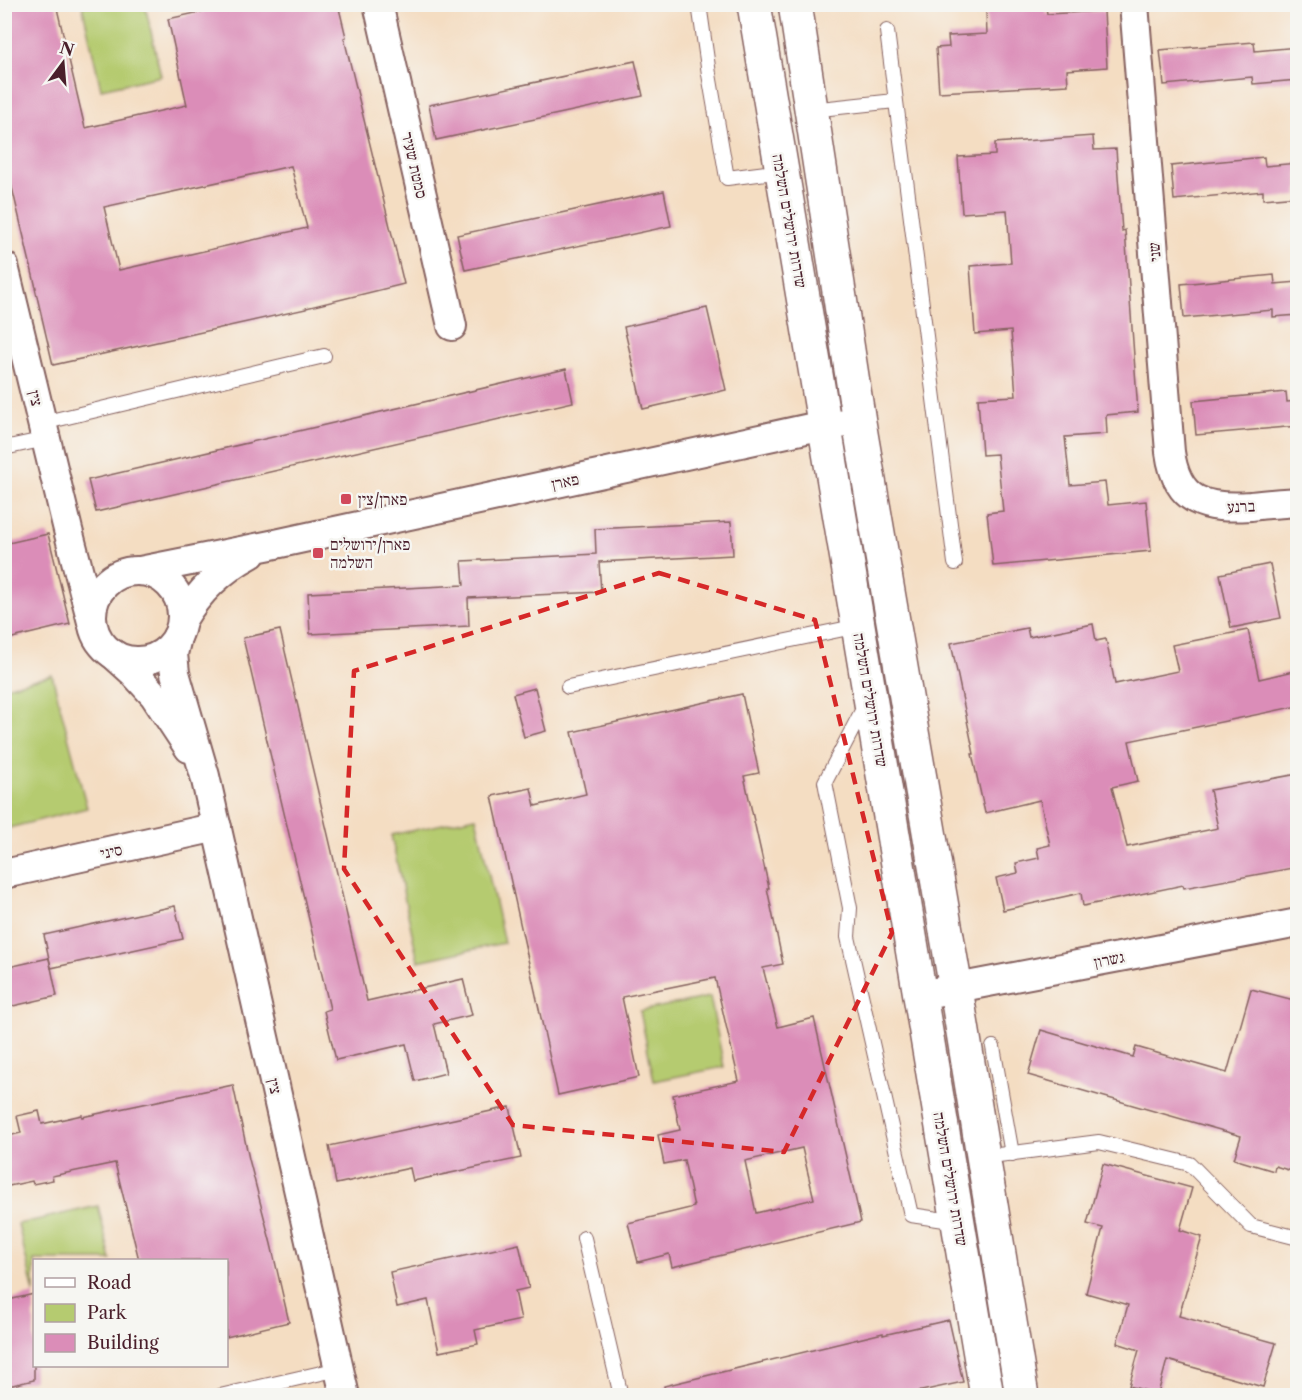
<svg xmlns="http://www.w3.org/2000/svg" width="1302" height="1400" viewBox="0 0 1302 1400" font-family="'Libre Caslon Text','Frank Ruhl Libre',serif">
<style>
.green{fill:#b5cb70;stroke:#80754e;stroke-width:1.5}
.building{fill:#db8db8;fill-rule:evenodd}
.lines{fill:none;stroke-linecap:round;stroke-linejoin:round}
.service-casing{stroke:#866260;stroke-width:16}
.minor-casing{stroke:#866260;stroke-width:32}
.tertiary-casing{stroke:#866260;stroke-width:36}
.service{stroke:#fff;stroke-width:14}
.minor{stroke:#fff;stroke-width:28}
.tertiary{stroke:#fff;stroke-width:33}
.marked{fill:none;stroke:#d62828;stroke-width:4.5;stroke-dasharray:12 8;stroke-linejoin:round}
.poi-dot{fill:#d1495b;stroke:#f6f6f2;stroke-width:2}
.labels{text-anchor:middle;stroke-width:5;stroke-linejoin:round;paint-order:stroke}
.street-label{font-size:16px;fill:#4a1f2b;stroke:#f6f6f2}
.poi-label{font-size:16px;fill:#4a1f2b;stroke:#f6f6f2;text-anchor:start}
</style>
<rect width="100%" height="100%" fill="#f6f6f2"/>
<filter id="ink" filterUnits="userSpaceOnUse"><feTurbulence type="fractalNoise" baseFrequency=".0167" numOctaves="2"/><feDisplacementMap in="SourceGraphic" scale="12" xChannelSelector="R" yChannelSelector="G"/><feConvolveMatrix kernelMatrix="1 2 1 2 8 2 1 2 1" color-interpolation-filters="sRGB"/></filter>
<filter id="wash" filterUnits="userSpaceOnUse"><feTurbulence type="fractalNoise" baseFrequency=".008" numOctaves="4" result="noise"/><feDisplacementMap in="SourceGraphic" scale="24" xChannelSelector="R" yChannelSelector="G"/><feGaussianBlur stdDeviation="1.35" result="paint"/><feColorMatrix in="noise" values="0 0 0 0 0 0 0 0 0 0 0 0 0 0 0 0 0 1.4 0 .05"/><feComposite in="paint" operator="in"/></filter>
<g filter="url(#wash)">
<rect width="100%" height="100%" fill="#f4ddc2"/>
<!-- green -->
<g class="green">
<path d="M82 5H145L161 76 101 89Z"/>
<path d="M52 675 87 808 5 829V687Z"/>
<path d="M476 817 504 943 418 961 391 835Z"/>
<path d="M710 997 724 1067 654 1081 640 1011Z"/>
<path d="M98 1206 111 1260H34V1293L18 1224Z"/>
</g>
<g id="blocks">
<!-- building -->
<g class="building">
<path d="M4 4H56L85 128 187 105 168 19 236 4H338L346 37 344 38 404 284 306 308V309L53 365 35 288H36L4 154ZM291 166 307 228 119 270 104 207Z"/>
<path d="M1046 7 1047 14 1104 11 1107 67 1067 70 1068 85 939 92 936 48 949 47 948 36 987 34 986 11Z"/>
<path d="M1254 42 1255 51 1298 47V80L1253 84 1252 77 1164 85 1160 50Z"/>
<path d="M635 61 643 96 436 140 429 105Z"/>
<path d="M1093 136 1094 150 1116 149 1122 231 1125 230 1138 412 1106 415 1107 434 1065 437 1070 485 1105 482 1108 505 1146 501 1151 551 993 566 987 513 1003 511 997 454 982 455 978 398 1016 396 1011 331 975 334 970 266 1011 263 1007 210 962 213 958 157 995 155V143Z"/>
<path d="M1264 157 1265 166 1298 163V196L1263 199V191L1174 200 1171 166Z"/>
<path d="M664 191 671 226 465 270 457 235Z"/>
<path d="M1274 275 1275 284 1298 282V315L1273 317V310L1184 318 1181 284Z"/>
<path d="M707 308 726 390 643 409 624 327Z"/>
<path d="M566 369 573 402 96 512 88 480Z"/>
<path d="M1286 392 1287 402 1298 401V426L1196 435 1193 401Z"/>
<path d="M731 522 733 555 599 562 601 592 468 598 469 626 310 634 308 593 464 585 462 561 596 554 595 529Z"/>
<path d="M48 534 70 624 4 640V544Z"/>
<path d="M1270 564 1281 618 1231 628 1220 574Z"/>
<path d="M1093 624 1096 641 1106 639 1115 684 1178 671 1172 645 1248 630 1259 679 1294 671 1298 690V706L1129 741 1138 781 1112 787 1127 847 1218 828 1210 790 1298 774V867L1184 888 1183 885 1083 906 1081 893 1003 910 996 878 1018 873 1016 863 1039 858 1037 848 1050 845 1040 800 985 813 972 754H974L951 643 1027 628 1029 637Z"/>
<path d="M280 630 367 1001 463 979 472 1015 434 1024 446 1073 415 1081 406 1044 336 1060 324 1011 330 1009 243 638Z"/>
<path d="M535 688 546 731 524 737 513 694Z"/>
<path d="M742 694 759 773 744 776 769 888H767L783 964 763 968 778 1027 814 1018 861 1222 672 1267 669 1254 638 1262 628 1223 694 1207 684 1160 664 1164 658 1135 680 1130 673 1095 739 1081 715 978 622 997 639 1077 558 1095 492 796 531 788 535 806 586 794 572 732ZM802 1148 814 1199 756 1213 745 1161Z"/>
<path d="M175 906 183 939 51 968 44 935Z"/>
<path d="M49 958 57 996 4 1008V968Z"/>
<path d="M1251 989 1298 1001V1089L1291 1111 1298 1113V1173L1275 1166 1274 1171 1234 1159 1241 1136 1028 1075 1041 1030 1133 1057 1136 1047 1227 1073Z"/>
<path d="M233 1085 249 1159 271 1244 289 1322 226 1337V1260H139L115 1163 52 1176 53 1180 33 1184 32 1181 4 1187V1137L21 1133 17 1116 39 1111 42 1124 82 1115V1117Z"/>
<path d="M510 1107 521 1158 413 1181 410 1168 336 1184 329 1146Z"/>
<path d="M1103 1164 1192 1188 1180 1230 1202 1237 1179 1316 1276 1343 1263 1387 1167 1360 1158 1394 1129 1386 1139 1350 1117 1343 1128 1305 1086 1293 1103 1228 1087 1224Z"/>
<path d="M519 1244 529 1288 515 1291 521 1320 475 1330 478 1344 439 1352 428 1300 397 1307 390 1272Z"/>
<path d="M34 1294V1380L4 1387V1301Z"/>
<path d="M949 1320 963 1382 903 1395H665L664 1386 883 1333V1335Z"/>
</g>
</g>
</g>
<g filter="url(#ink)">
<use href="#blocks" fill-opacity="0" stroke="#866260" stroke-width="1.5"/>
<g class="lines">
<defs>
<g id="service">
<path d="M699 4 709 74 727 178 782 171"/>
<path d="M887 31 955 563"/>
<path d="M811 110 895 101"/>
<path d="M42 423 324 356"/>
<path d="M4 448 46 439"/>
<path d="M568 687 858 626"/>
<path d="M865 705 825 782 850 908 848 937 911 1215 958 1222"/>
<path d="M993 1047 1012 1154"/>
<path d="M983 1157 1099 1142 1190 1164 1251 1226 1298 1238"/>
<path d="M584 1238 621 1396"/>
<path d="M220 1396 339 1369"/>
</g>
<g id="minor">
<path d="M378 4 452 326"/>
<path d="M1134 4 1170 452C1177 503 1205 509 1251 506 1266 504 1282 503 1298 502"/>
<path d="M4 266 68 530 92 622"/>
<path d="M140 571 271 545 824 425 848 423"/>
<circle cx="137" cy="616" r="45"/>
<path d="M182 620C199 591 221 570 251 554"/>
<path d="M177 637 173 654 175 673 205 776 345 1396"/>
<path d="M113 654 133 672 154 695 189 748"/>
<path d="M4 874 217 827"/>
<path d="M920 995 1298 923"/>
</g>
<g id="tertiary">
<path d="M754 4 987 1396"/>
<path d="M795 4 859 422 956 989 1022 1396"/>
</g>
</defs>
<!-- service casing -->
<use href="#service" class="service-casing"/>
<!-- minor casing -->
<use href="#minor" class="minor-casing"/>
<!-- tertiary casing -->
<use href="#tertiary" class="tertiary-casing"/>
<!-- service -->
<use href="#service" class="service"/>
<!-- minor -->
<use href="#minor" class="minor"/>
<!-- tertiary -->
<use href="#tertiary" class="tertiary"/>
</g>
</g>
<!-- marked area -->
<path class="marked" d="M659 573 815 620 892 933 784 1152 513 1125 344 869 354 671Z"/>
<!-- markers -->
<g class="poi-dot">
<rect x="340" y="493" width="12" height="12" rx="3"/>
<rect x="312" y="547" width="12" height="12" rx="3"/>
</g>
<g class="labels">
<!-- street labels -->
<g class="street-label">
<text transform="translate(415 165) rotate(77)" y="6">סמטת שעיר</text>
<text transform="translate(790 221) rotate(80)" y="6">שדרות ירושלים השלמה</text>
<text transform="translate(1154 252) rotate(-95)" y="6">שני</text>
<text transform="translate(36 398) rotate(77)" y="6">צין</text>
<text transform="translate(565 481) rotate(-12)" y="6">פארן</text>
<text transform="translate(1241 506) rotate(-3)" y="6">ברנע</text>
<text transform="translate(871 700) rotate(80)" y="6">שדרות ירושלים השלמה</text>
<text transform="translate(111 851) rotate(-12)" y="6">סיני</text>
<text transform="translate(1109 959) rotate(-11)" y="6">גשרון</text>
<text transform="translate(275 1086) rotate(77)" y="6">צין</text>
<text transform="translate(951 1179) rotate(80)" y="6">שדרות ירושלים השלמה</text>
</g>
<!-- poi labels -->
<g class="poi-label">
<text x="358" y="505">פארן/צין</text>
<text x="330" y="550">פארן/ירושלים<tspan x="330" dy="18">השלמה</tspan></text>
</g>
</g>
<!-- margin -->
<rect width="1302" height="1400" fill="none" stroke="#f6f6f2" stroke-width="24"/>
<!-- legend -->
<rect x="33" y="1259" width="195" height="108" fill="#f6f6f2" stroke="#b1a0a2" stroke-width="1.5"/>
<rect x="45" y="1278" width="30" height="9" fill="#ffffff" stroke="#b1a0a2" stroke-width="1.5"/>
<text x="87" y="1289" font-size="18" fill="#4a1f2b">Road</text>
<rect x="45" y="1304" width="30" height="18" fill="#b5cb70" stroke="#b1a0a2" stroke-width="1.5"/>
<text x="87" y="1319" font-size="18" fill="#4a1f2b">Park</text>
<rect x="45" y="1334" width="30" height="18" fill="#db8db8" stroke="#b1a0a2" stroke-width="1.5"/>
<text x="87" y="1349" font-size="18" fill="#4a1f2b">Building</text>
<!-- north arrow -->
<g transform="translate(63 63) rotate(16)" stroke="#f6f6f2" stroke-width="4.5" paint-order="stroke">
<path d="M0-4.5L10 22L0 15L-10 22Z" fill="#4a1f2b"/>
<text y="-9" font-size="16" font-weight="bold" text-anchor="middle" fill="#4a1f2b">N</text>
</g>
</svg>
